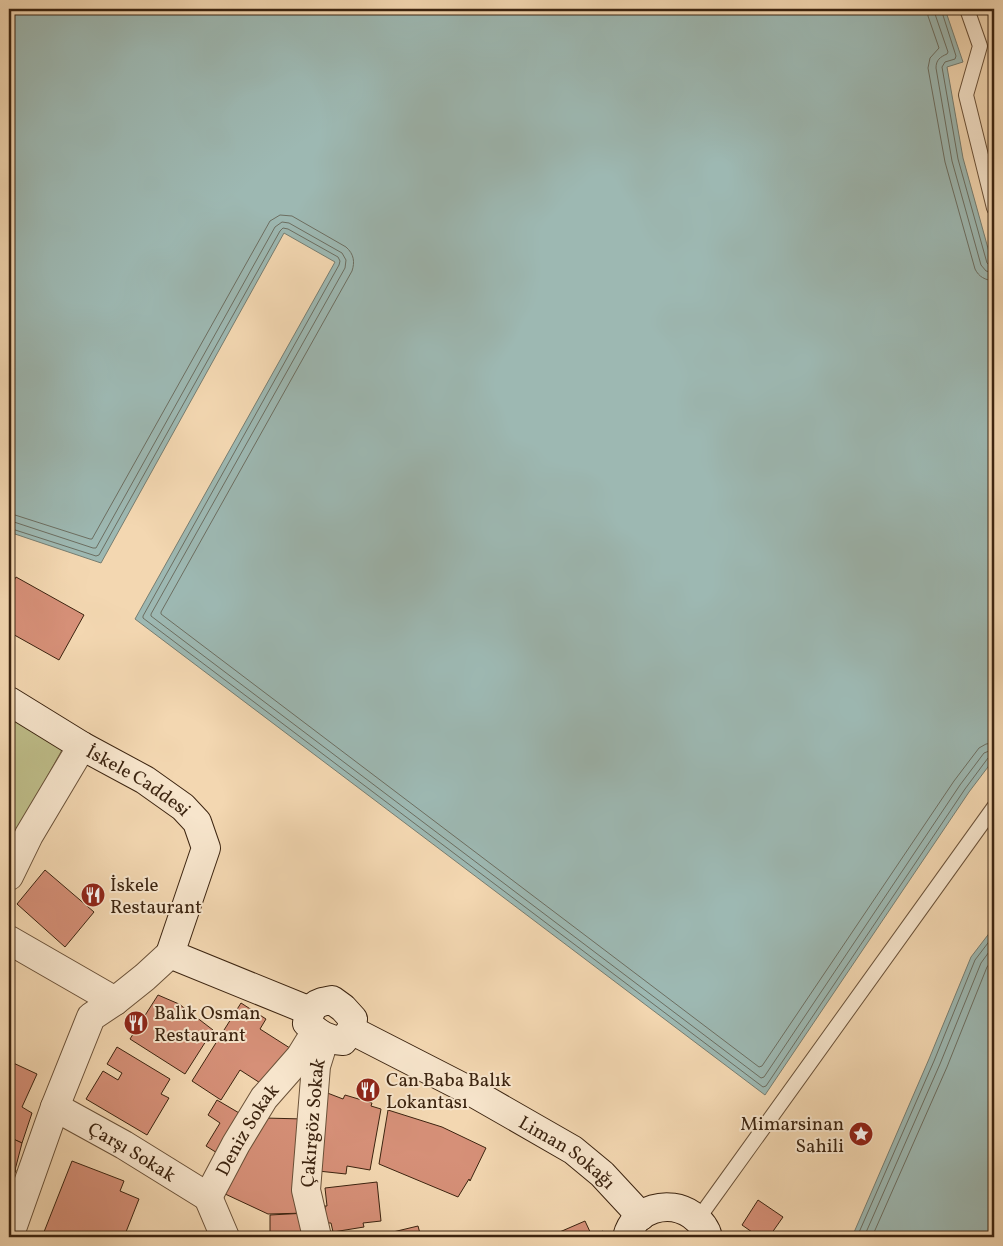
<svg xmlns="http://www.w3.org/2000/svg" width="1003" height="1246" viewBox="0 0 1003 1246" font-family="Vollkorn,serif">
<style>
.green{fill:#bebd89;stroke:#7d704c}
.water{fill:#9db8b2;stroke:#767d71}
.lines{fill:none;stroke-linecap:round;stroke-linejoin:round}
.shore{stroke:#6c6e61;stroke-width:1}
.building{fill:#d69078;stroke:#3c2410}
.lane-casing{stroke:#6a5138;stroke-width:16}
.street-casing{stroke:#6a5138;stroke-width:30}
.secondary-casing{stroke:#3c2410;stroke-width:30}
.lane{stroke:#f7e5cc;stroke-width:14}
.street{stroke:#f7e5cc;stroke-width:28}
.secondary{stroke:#f7e5cc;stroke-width:28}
.labels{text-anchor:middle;stroke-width:4;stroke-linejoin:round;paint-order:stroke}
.street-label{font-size:19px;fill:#3c2410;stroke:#f7e5cc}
.poi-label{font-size:19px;fill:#3c2410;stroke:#f7e5cc;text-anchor:start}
</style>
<rect width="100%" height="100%" fill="#f3d7b1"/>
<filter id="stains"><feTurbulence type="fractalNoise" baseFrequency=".004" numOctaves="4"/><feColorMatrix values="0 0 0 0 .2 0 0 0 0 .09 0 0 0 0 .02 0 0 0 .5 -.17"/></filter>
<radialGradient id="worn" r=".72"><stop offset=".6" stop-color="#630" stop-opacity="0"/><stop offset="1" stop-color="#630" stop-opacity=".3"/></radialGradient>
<!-- green -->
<path class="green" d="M9 718 63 748 9 846Z"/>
<!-- water -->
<g class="water">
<path d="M9 9H945L963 62 947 67 963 158 994 270V759L969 792 765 1095 135 619 335 262 284 233 101 563 9 532Z"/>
<path d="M994 927V1237H852L929 1059 971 957Z"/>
</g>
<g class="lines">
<!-- shore -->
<g class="shore">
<path d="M927 9 928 16 939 48 930 58 928 68 945 162 975 269C979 277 985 280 994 281"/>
<path d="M934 9 935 14 948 52 947 54C940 57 936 60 936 68L952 161 981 265 986 271 994 273"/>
<path d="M941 9 956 56 955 59 945 62 942 67 958 159 987 263 990 266 994 267"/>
<path d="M9 514 15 515 90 539H92L270 221 280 215 292 216 346 247C354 254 355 262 352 271L161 612V614L759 1067 762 1066 954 781 979 748 986 744 994 743"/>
<path d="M9 522H14L93 548H96L275 227 282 222 289 223 342 253 346 260 345 268 151 614V616L761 1078 764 1077 960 785 984 753 989 751 994 750"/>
<path d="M9 528 96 556 99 555 280 231 283 228 288 229 338 257 340 261 339 265 143 616V618L763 1087 766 1086 965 789 988 758 994 756"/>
<path d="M857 1237 934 1061 975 960 994 935"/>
<path d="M864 1237 940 1064 981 963 994 945"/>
<path d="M872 1237 947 1067 987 967 994 958"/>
</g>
</g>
<!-- building -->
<g class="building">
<path d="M16 577 84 615 59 660 9 632V590Z"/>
<path d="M45 870 94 912 65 947 17 904Z"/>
<path d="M158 995 179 1004 213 1030 185 1074 130 1039Z"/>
<path d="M241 1003 266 1019 260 1029 293 1050 268 1088 240 1070 221 1100 192 1081Z"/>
<path d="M117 1047 170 1079 161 1094 169 1098 147 1135 86 1099 103 1071 118 1080 122 1073 107 1064Z"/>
<path d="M9 1061 37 1074 22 1107 32 1113 22 1143 9 1137Z"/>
<path d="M317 1089 343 1099 345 1095 372 1103 371 1106 381 1109 370 1170 347 1166 346 1174 309 1170Z"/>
<path d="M217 1100 246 1117 222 1156 206 1146 220 1123 208 1115Z"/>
<path d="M388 1110 442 1127 486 1148 470 1181 469 1179 458 1197 379 1164Z"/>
<path d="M264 1118 304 1119 307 1213 268 1214 223 1193Z"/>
<path d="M9 1137 22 1143 15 1170 9 1167Z"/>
<path d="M72 1161 124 1181 120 1191 139 1199 124 1237H42Z"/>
<path d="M9 1167 16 1170 9 1188Z"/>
<path d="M377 1182 381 1221 363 1223 364 1227 333 1232 331 1223H326L325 1206H327L325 1188Z"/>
<path d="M758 1200 783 1217 769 1237H759L742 1225Z"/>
<path d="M307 1213 308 1237H270V1215Z"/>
<path d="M585 1221 592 1236 603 1231 606 1237H557L555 1234Z"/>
<path d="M418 1226 421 1237H372Z"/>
</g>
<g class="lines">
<defs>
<g id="lane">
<path d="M967 9 980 46 966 95 994 208"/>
<path d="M698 1219 994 807"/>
</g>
<g id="street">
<path d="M9 876 29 835 82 746"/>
<path d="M9 940 115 1001"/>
<path id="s1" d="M55 1107 124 1145 208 1197"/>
<path id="s2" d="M208 1197 236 1144 264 1098 300 1057 316 1031"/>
<path d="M208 1197 225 1237"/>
<path d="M9 1237 55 1107 91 1017 115 1001 145 977 170 954"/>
<path id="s3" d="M317 1237 306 1190 316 1066 325 1037"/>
</g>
<g id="secondary">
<path id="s4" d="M9 701 82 746 145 780 183 807 197 822 206 848 170 954 310 1011"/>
<path d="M332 1000 343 1008 353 1019 351 1030 343 1041C328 1040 318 1034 307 1023 312 1005 314 1003 332 1000Z"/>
<path id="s5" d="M351 1030 472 1092 573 1150 602 1174 641 1216"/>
<path d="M627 1237C634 1208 669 1199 692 1215 700 1221 706 1228 708 1237"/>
</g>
</defs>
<!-- lane casing -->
<use href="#lane" class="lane-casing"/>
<!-- street casing -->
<use href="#street" class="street-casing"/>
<!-- secondary casing -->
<use href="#secondary" class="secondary-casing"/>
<!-- lane -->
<use href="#lane" class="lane"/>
<!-- street -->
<use href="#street" class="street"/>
<!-- secondary -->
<use href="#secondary" class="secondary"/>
</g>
<!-- icons -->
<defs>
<symbol id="restaurant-disc" viewBox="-11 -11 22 22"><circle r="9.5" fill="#8f2418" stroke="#f7e5cc"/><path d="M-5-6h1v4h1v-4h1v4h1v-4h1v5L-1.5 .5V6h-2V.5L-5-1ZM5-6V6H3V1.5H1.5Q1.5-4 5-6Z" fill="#fff"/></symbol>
<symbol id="sight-disc" viewBox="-11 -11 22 22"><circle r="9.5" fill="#8f2418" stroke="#f7e5cc"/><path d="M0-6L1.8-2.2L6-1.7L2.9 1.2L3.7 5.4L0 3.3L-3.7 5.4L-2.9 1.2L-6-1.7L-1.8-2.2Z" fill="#fff"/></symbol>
</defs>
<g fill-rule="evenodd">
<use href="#restaurant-disc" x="79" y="881" width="28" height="28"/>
<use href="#restaurant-disc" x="122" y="1009" width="28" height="28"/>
<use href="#restaurant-disc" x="354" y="1076" width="28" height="28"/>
<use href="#sight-disc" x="847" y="1120" width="28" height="28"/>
</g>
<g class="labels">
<!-- street labels -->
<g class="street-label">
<text dy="7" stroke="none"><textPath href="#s4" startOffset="152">İskele Caddesi</textPath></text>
<text dy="7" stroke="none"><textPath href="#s3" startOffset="116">Çakırgöz Sokak</textPath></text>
<text dy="7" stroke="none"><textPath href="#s2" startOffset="78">Deniz Sokak</textPath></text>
<text dy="7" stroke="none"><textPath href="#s1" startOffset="89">Çarşı Sokak</textPath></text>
<text dy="7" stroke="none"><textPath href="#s5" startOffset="249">Liman Sokağı</textPath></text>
</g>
<!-- poi labels -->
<g class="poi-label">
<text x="110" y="891">İskele<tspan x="110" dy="22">Restaurant</tspan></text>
<text x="154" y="1019">Balık Osman<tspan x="154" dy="22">Restaurant</tspan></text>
<text x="386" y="1086">Can Baba Balık<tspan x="386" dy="22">Lokantası</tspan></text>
<text x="844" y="1130" text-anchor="end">Mimarsinan<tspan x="844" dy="22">Sahili</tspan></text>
</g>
</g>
<!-- margin -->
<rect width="1003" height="1246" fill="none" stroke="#f3d7b1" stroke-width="30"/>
<rect x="10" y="10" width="983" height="1226" fill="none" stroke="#3c2410" stroke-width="2.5"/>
<rect x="15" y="15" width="973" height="1216" fill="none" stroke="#3c2410"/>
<rect width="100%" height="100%" filter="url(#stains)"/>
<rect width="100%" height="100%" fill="url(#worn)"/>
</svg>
